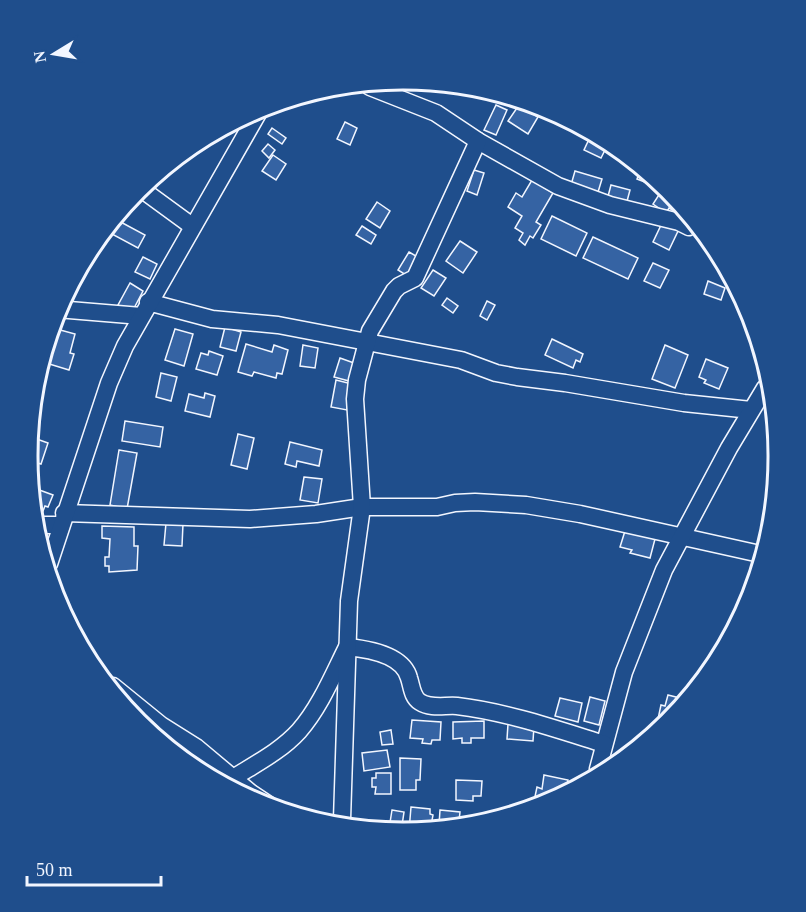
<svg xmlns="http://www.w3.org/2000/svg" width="806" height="912" viewBox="0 0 806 912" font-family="'Times New Roman',serif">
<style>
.building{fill:#3563a3;stroke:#f2f6ff;stroke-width:1.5}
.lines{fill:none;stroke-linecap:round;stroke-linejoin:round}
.minor-casing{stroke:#f2f6ff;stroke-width:19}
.minor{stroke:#1f4e8c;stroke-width:16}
.rim{fill:none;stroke:#f2f6ff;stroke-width:3}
</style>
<rect width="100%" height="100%" fill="#1f4e8c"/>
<!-- building -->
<g class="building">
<path d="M525 104 545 108 542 115 524 106Z"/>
<path d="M496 105 507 110 496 135 484 130Z"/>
<path d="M519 105 538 117 528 134 508 121Z"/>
<path d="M345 122 357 128 350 145 337 139Z"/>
<path d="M272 128 286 138 282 144 268 134Z"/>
<path d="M590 137 606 148 601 158 584 150Z"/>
<path d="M268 144 275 150 269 158 262 151Z"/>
<path d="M273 155 286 164 276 180 262 171Z"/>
<path d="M474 170 484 173 477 195 467 191Z"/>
<path d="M575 171 602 179 598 192 571 185Z"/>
<path d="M640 171 660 184 658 187 637 179Z"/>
<path d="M532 180 553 193 536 222 541 225 533 238 530 236 525 245 519 240 523 233 515 228 522 216 508 207 516 193 522 197Z"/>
<path d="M611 185 630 190 626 205 607 200Z"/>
<path d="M664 187 669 190 677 203 672 210 669 208 666 213 653 204Z"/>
<path d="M377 202 390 211 380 228 366 219Z"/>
<path d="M552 216 587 233 576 256 541 239Z"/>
<path d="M117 220 145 235 138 248 110 233Z"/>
<path d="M663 221 679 229 669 250 653 242Z"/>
<path d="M362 226 376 235 371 244 356 235Z"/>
<path d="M593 237 638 258 628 279 583 258Z"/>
<path d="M460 241 477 252 463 273 446 261Z"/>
<path d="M409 252 421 259 409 277 398 270Z"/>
<path d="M143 257 157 264 150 279 135 272Z"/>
<path d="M653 263 669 270 660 288 644 281Z"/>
<path d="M433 270 446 278 434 296 421 288Z"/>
<path d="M708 281 725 288 721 300 704 294Z"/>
<path d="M130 283 143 291 132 312 118 305Z"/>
<path d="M447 298 458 306 453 313 442 305Z"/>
<path d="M487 301 495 305 487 320 480 316Z"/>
<path d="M225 327 241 332 236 351 220 347Z"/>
<path d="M53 328 75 334 70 353 74 354 69 370 46 363Z"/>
<path d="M175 329 193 334 184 366 165 360Z"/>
<path d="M552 339 583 354 580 362 576 360 573 368 545 355Z"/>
<path d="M246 344 272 352 274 345 288 350 282 374 277 373 276 378 254 372 252 376 238 372Z"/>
<path d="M303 345 318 348 315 368 300 366Z"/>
<path d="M665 345 688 355 675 388 652 379Z"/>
<path d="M209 351 223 356 217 375 196 369 201 353 208 355Z"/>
<path d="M340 358 354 363 349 381 334 377Z"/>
<path d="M706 359 728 368 719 389 704 383 706 380 699 377Z"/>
<path d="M161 373 177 377 171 401 156 397Z"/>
<path d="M336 380 352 384 347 410 331 407Z"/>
<path d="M205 393 215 396 210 417 185 411 189 394 204 398Z"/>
<path d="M125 421 163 427 160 447 122 441Z"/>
<path d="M238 434 254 438 247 469 231 465Z"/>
<path d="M31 437 48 443 41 464 37 463 34 474 30 473 27 456Z"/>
<path d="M290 442 322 450 319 466 297 461 296 467 285 464Z"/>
<path d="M119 450 137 453 127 509 110 505Z"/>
<path d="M304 477 322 479 318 503 300 500Z"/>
<path d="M34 488 53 495 48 507 45 506 41 516 39 515Z"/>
<path d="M166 523 183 524 182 546 164 545Z"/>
<path d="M102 526 134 527V546H138L137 570 109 572V566H105V557H109L110 539 102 538Z"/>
<path d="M625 531 655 539 650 558 630 553 632 550 620 547Z"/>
<path d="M668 695 684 699 669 722 661 727 662 720 658 719 661 705 665 706Z"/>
<path d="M590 697 605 701 599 725 584 721Z"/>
<path d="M560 698 582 703 578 722 555 716Z"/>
<path d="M412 720 441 722 440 740H432L431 744 422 743 423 739 410 738Z"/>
<path d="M484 721V738H471V743H462V738L453 739V722Z"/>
<path d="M508 724 534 726 533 741 507 739Z"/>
<path d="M391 730 393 744 382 745 380 732Z"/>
<path d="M387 750 390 767 364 771 362 753Z"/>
<path d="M400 758 421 759 420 780H416V790H400Z"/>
<path d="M376 773H391V794H375L376 787H372V778H376Z"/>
<path d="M544 775 568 780 566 791 547 804 533 806 537 787 542 789Z"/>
<path d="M456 780 482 781 481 796H473V801L456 800Z"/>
<path d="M411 807 430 809V814L433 815 431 826 409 831Z"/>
<path d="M392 810 404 812 401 832 389 829Z"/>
<path d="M440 810 460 812 459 821 439 825Z"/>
</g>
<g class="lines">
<defs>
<g id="minor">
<path d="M370 87 436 113 478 141 558 186 610 205 679 222 689 227"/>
<path d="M140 188 192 226"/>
<path d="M148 302 212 319 278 325 461 360 496 373 517 377 565 383 684 403 751 410"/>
<path d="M57 309 141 316"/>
<path d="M64 513 250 519 316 514 362 507H437L455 503 475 502 526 505 580 514 760 554"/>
<path d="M41 525H60"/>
<path d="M49 564 109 383 125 346 261 108"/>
<path d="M113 686 161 725 196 747 251 793 269 805"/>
<path d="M598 769 624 672 664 570 729 448 765 388"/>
<path d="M227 782C251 766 279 753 299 731 320 707 333 675 347 647 368 649 403 655 409 678 412 687 412 697 420 702 431 709 445 705 457 706 507 712 556 729 604 744"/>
<path d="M342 820 349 601 362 507 355 399 357 380 370 331 394 291 399 286 415 278 478 141"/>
</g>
</defs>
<!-- minor casing -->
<use href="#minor" class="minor-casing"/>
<!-- minor -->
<use href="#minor" class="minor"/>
</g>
<!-- crop -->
<path d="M0 0H806V912H0ZM403 90H403A365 365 0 0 1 768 455V457A365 365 0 0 1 403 822H403A365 365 0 0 1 38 457V455A365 365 0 0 1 403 90Z" fill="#1f4e8c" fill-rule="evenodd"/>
<path class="rim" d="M403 90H403A365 365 0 0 1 768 455V457A365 365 0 0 1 403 822H403A365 365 0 0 1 38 457V455A365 365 0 0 1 403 90Z"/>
<!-- north arrow -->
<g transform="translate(54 54) rotate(259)" stroke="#1f4e8c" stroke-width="4.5" paint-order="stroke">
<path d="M0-4.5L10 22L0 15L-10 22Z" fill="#f2f6ff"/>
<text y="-9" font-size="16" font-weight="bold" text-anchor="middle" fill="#f2f6ff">N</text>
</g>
<!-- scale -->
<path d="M27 876v9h134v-9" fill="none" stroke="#f2f6ff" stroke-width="3"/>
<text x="36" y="876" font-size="18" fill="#f2f6ff" stroke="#1f4e8c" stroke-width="4.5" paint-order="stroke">50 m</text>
</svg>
